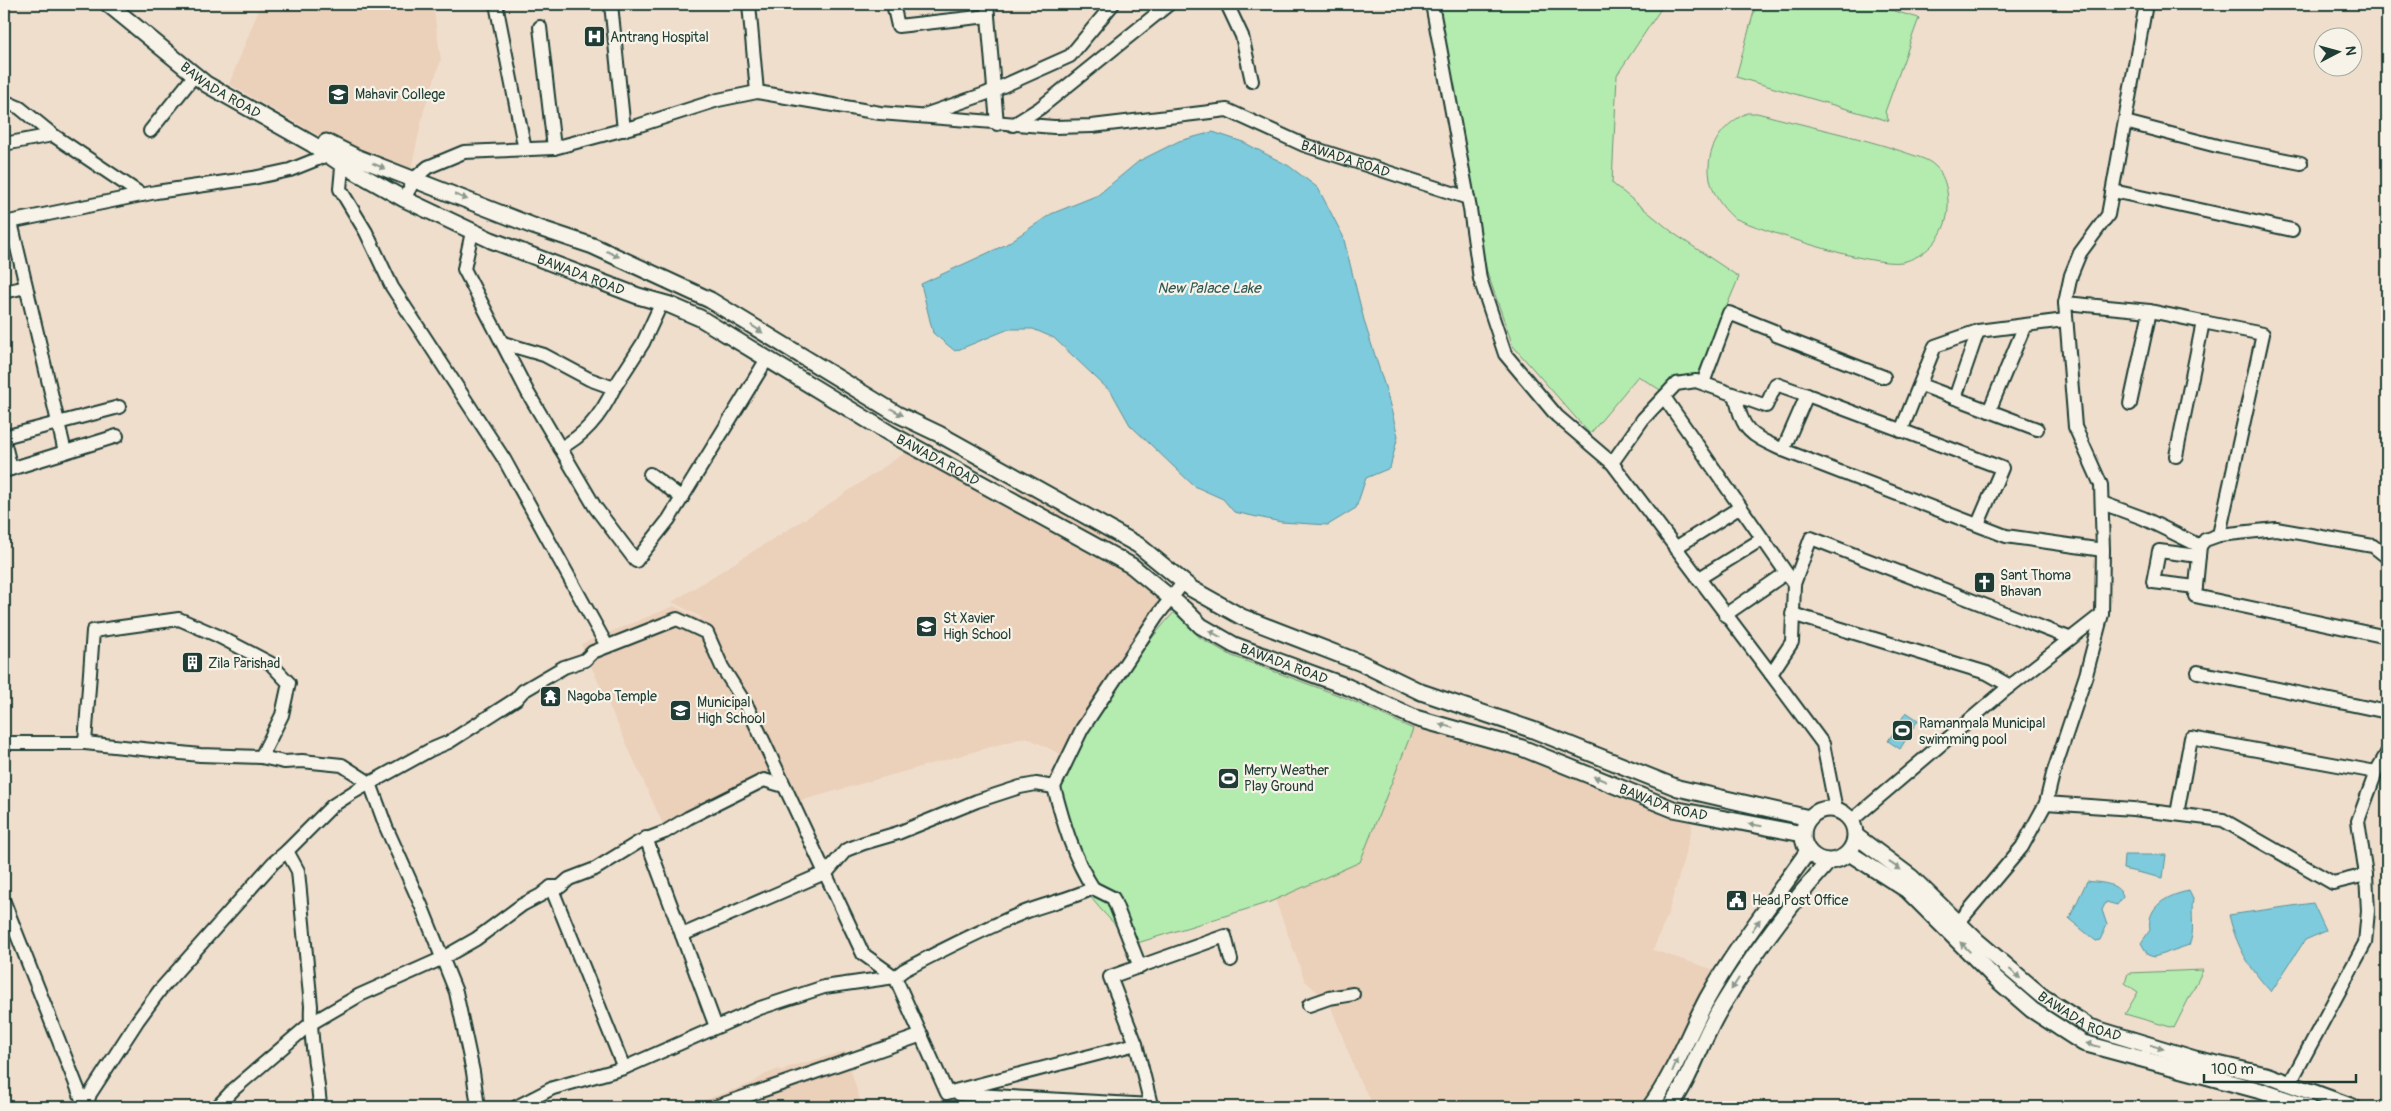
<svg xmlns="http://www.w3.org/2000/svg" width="2391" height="1111" viewBox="0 0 2391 1111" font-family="Pangolin,sans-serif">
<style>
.built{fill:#ebd0ba}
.green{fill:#b4ecaf;stroke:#6a9472}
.water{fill:#7ecbdd;stroke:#589299}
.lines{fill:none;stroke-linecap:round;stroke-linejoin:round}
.minor-casing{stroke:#1f3d34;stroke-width:16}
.major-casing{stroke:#1f3d34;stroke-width:19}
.minor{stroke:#f7f3e8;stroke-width:12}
.major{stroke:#f7f3e8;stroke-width:15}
.oneway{fill:#8b988e}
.labels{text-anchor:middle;stroke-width:4.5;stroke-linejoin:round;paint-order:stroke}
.poi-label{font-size:14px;fill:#1f3d34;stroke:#f7f3e8;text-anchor:start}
.street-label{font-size:14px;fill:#1f3d34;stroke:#f7f3e8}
.water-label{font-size:15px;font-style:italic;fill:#325956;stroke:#f7f3e8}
</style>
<rect width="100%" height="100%" fill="#f0decd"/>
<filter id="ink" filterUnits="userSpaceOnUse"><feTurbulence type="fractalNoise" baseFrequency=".02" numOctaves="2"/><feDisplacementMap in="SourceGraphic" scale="10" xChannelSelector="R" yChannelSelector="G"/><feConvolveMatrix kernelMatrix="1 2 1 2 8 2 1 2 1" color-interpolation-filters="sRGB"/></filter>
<g filter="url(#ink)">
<!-- built -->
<g class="built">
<path d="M261 4H433L441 60 424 110 410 174 344 150 229 84Z"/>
<path d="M912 448 1002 492 1028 491 1109 528 1113 554 1173 597 1066 757 1026 737 793 803 780 774 666 831 581 644 674 606 702 620 701 617 672 602 832 502Z"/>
<path d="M1415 718 1689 813 1692 828 1679 876 1668 914 1653 950 1724 973 1650 1107H1375L1359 1080 1329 1002 1305 981 1272 891 1362 850Z"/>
<path d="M845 1051 862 1107H685L752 1083 766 1074 779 1069 782 1072 786 1068Z"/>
</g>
<!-- green -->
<g class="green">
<path d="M1436 4H1664L1617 75 1612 183 1676 235 1739 277 1698 374 1674 377 1662 391 1638 376 1590 434 1513 346 1486 269Z"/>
<path d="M1756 4H1869L1919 18 1885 112 1889 121 1736 77Z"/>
<path d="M1747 113H1757C1806 126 1856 136 1904 152 1914 156 1927 158 1935 166 1947 177 1950 201 1947 216 1943 238 1925 257 1902 262 1871 267 1765 231 1734 218 1696 186 1702 134 1747 113Z"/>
<path d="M1176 610 1199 637 1232 656 1346 698 1413 729 1360 862 1270 902 1134 944C1115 924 1095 906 1081 883 1066 858 1059 826 1052 798 1086 732 1125 666 1176 610Z"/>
<path d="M2203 970 2174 1028 2125 1014 2138 992 2125 983 2128 973Z"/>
</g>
<!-- water -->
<g class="water">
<path d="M1213 132 1243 142 1289 166 1318 188 1343 236 1365 324 1386 390 1398 436 1390 468 1366 478 1356 508 1328 525 1281 522 1234 512 1223 499 1194 486 1130 425 1112 393 1054 338 1033 329H1009L955 351 933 333 921 284 1005 245 1051 214 1098 195 1139 161 1179 141Z"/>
<path d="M1906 712 1918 720 1900 749 1888 741Z"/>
<path d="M2124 855H2166L2163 878 2123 869Z"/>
<path d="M2087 881C2100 883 2119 882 2123 897L2117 905 2106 902 2102 910 2107 925 2100 940 2096 941 2069 919Z"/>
<path d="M2189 891 2193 899C2190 916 2196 931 2189 945L2154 957 2148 955 2141 943 2150 930C2146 906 2168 895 2189 891Z"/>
<path d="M2313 903 2326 931 2305 940 2271 992C2250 969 2236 946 2229 915Z"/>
</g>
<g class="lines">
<defs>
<g id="minor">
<path d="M496 4 525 150"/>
<path d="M611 4 624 130"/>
<path d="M749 4 757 92"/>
<path d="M893 4 898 26 988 16"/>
<path d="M987 4 997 124"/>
<path d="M1227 4 1242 36 1252 81"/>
<path d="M1432 4 1470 209 1480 279 1505 354 1557 416 1612 463"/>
<path d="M540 27 554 148"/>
<path d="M4 101 20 108 53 135 142 195"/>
<path d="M927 114 985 94 1070 56 1113 4"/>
<path d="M2125 122 2221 147 2301 163"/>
<path d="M1013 125 1040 108 1169 4"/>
<path d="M150 131 194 76"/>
<path d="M4 144 53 135"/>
<path d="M343 157 340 189 366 232 392 287 504 459 607 646"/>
<path d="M2113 191 2292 230"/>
<path id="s1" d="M404 199 416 177 428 167 464 152 554 148 640 125 718 100 757 92 880 113 1054 127 1092 126 1227 110 1304 145 1468 198"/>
<path d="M11 222 65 452"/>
<path d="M4 223 156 192 253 178 290 170 335 152"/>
<path d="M472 232 464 269 528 393 595 507 636 561 669 519 767 359"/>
<path d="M4 292 26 287"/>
<path d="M2065 303 2150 311 2203 322"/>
<path d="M503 343 544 355 589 379 614 388C602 414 586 435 560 448"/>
<path d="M1703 383 1729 313 1774 331 1776 335 1884 377"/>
<path d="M1921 385 2037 429"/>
<path d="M614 388 643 343 662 302"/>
<path d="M1807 395 2002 468 1978 524"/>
<path d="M1664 397 1794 584"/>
<path d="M1736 397C1742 433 1753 436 1783 450"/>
<path d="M1955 398 1978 331"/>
<path d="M2130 404 2150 311"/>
<path d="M1989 411 2025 325"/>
<path d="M1901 431 1935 346 1978 331 2065 320"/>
<path d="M4 437 119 407"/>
<path d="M4 441 11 469"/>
<path d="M2176 456 2203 322 2263 334 2219 535 2205 540 2200 546 2195 596 2387 637"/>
<path d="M4 471 117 436"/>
<path d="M650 474 682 498"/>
<path d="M2102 503 2143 518 2200 546"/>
<path d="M2219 535 2276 529 2373 546 2387 557"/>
<path d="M1675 548 1739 508"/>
<path d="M1698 579 1762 539"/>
<path d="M2196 587 2153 582 2159 551 2199 556"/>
<path d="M1792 614 1987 673 2010 686"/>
<path d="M1725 615 1786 573"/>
<path d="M2198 672 2387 712"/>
<path d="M1771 674 1612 463 1643 419 1676 384 1696 381 1766 406 1776 384 1807 395 1783 450 2006 536 2103 550"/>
<path d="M4 743H85L200 755 261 757 284 762 302 761 342 765 370 783 386 827 421 905 456 992 473 1072 478 1107"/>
<path d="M85 743 93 631 179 619 216 635 270 663 289 683 282 715 261 757"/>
<path d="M2046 803 2133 809 2223 820 2333 883 2366 875"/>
<path d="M1836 810 1823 744 1771 674 1792 642 1794 584 1811 538 2069 638"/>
<path d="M2177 814 2191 738 2376 772 2387 753"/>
<path d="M1851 821 2005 690 2102 614 2103 550 2101 485 2075 427 2065 303 2071 275 2080 253 2108 215 2146 4"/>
<path d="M646 838 716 1027"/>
<path d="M287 851 332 806 352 793 430 750 449 742 516 699 523 691 564 667 585 660 593 652 677 619 707 633 722 667 748 708 863 954 895 977 947 1093 1136 1044"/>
<path d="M551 887 624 1068"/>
<path d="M1093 888 1113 898 1140 967"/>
<path d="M4 902 85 1107"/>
<path d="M1959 922 2022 847 2046 803 2053 774 2086 675 2102 614"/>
<path d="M682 935 827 872 846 850 864 843 898 833 977 801 1020 787 1036 784 1054 787"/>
<path d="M1309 1005 1329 998 1353 994"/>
<path d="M2290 1083 2365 943 2368 911 2366 875 2358 821 2376 772"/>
<path d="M959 1094 1151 1105 1136 1044 1110 977 1225 936 1231 960"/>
<path d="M86 1107 90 1094 138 1020 160 990 273 863 287 851 298 871 311 1006C309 1039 318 1074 320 1107"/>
<path d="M217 1107 234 1089 310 1024 360 995 441 959 476 939 522 905 541 895 551 887H560L569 879 595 869 639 842 665 832 688 818 764 780 784 786"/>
<path d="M516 1107 553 1088 624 1068 760 1008 824 987 895 977 904 970C944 949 983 929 1025 912 1048 903 1071 899 1093 888 1073 857 1063 822 1054 787L1082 729 1157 616 1183 583"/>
<path d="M715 1107 922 1035"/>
</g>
<g id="major">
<path id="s2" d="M108 4 206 84 312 144 340 163 404 199 491 240 638 296 670 305 700 318 889 433 1132 566 1184 609 1201 626 1234 645 1348 687 1415 718 1522 748 1673 809 1803 834"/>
<path d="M326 142 356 157 533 226 593 246 710 300 897 414 939 434 1138 545 1192 589 1242 617 1361 663 1421 692 1533 730 1678 788 1809 818"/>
<circle cx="1829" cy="835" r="26"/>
<path id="s3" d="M1856 836 1911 877 1977 941 2043 997 2090 1027 2195 1059 2266 1075 2353 1107"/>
<path d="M1849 853 1907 890 1994 977 2032 1010 2083 1043 2261 1091 2308 1107"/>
<path d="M1650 1107C1674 1074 1688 1035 1707 999 1736 947 1774 900 1808 851"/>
<path d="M1670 1107C1692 1076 1702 1038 1722 1006 1753 954 1788 907 1828 862"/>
</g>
</defs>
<!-- minor casing -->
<use href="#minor" class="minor-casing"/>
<!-- major casing -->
<use href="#major" class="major-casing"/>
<!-- minor -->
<use href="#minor" class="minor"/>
<!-- major -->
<use href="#major" class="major"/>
</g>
<!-- one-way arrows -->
<defs><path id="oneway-solid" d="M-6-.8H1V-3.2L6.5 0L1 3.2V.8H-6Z" transform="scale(1.25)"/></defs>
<g class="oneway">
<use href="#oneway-solid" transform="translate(379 166) rotate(22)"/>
<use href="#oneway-solid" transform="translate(461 197) rotate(22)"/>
<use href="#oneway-solid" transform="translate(613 254) rotate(24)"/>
<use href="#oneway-solid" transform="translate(757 329) rotate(34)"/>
<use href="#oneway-solid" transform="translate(897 412) rotate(29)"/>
<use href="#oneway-solid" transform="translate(1215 634) rotate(-151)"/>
<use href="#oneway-solid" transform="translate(1446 726) rotate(-164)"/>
<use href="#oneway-solid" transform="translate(1600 779) rotate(-158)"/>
<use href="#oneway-solid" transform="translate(1755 825) rotate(-170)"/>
<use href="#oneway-solid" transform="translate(1895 866) rotate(34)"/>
<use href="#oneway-solid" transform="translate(1756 925) rotate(-55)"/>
<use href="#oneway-solid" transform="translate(1965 947) rotate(-135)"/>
<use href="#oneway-solid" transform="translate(2015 974) rotate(41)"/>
<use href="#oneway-solid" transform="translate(1735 984) rotate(123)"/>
<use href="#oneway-solid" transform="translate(2093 1045) rotate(-165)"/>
<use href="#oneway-solid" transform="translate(2157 1047) rotate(17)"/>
<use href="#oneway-solid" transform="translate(1675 1065) rotate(-67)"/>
</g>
</g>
<!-- icons -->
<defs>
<symbol id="hospital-square" viewBox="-11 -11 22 22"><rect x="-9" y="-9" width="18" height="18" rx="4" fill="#1f3d34" stroke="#f7f3e8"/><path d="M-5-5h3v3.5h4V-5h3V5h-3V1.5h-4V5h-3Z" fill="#fff"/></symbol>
<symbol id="university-square" viewBox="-11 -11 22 22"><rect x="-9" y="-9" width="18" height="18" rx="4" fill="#1f3d34" stroke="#f7f3e8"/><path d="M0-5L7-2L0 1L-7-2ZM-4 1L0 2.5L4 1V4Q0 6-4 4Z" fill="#fff"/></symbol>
<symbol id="church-square" viewBox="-11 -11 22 22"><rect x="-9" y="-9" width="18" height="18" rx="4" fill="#1f3d34" stroke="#f7f3e8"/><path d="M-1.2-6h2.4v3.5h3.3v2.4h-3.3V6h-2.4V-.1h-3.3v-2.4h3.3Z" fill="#fff"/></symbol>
<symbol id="school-square" viewBox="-11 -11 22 22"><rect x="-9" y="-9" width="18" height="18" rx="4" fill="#1f3d34" stroke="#f7f3e8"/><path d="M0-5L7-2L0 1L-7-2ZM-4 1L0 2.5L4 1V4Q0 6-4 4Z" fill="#fff"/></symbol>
<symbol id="building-square" viewBox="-11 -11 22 22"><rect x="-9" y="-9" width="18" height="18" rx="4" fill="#1f3d34" stroke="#f7f3e8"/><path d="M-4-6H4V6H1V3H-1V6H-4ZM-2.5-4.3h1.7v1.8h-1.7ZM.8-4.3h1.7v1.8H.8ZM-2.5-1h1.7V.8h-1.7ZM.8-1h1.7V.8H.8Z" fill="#fff"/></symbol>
<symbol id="temple-square" viewBox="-11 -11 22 22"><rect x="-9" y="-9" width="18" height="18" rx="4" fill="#1f3d34" stroke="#f7f3e8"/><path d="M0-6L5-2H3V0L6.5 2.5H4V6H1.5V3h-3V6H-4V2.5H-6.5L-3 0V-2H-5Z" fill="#fff"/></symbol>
<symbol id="stadium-square" viewBox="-11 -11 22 22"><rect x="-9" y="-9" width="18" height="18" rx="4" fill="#1f3d34" stroke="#f7f3e8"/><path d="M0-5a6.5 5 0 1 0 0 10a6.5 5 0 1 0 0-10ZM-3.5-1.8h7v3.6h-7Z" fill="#fff"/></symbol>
<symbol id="civic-square" viewBox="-11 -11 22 22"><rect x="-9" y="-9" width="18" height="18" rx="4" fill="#1f3d34" stroke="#f7f3e8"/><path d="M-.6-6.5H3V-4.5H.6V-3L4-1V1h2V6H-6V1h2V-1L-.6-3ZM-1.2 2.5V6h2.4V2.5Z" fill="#fff"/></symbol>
</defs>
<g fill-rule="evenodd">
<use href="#hospital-square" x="582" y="24" width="25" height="25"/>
<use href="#university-square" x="326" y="82" width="25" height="25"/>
<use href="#church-square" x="1972" y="570" width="25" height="25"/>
<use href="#school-square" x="914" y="614" width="25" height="25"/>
<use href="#building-square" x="180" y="650" width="25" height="25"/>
<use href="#temple-square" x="538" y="684" width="25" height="25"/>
<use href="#school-square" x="668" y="698" width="25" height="25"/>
<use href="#stadium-square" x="1890" y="718" width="25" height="25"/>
<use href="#stadium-square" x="1216" y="766" width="25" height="25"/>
<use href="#civic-square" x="1724" y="888" width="25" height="25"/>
</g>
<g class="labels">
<!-- poi labels -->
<g class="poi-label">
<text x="610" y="42">Antrang Hospital</text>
<text x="355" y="99">Mahavir College</text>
<text x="2000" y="580">Sant Thoma<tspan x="2000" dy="16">Bhavan</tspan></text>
<text x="943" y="623">St Xavier<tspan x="943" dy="16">High School</tspan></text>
<text x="208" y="668">Zila Parishad</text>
<text x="567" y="701">Nagoba Temple</text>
<text x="697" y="707">Municipal<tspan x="697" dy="16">High School</tspan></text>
<text x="1919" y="728">Ramanmala Municipal<tspan x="1919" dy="16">swimming pool</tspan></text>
<text x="1244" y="775">Merry Weather<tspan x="1244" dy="16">Play Ground</tspan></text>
<text x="1752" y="905">Head Post Office</text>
</g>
<!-- street labels -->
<g class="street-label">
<text dy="5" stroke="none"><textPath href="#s2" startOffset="142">BAWADA ROAD</textPath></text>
<text dy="5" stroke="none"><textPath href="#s1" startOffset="982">BAWADA ROAD</textPath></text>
<text dy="5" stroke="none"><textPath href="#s2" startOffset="548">BAWADA ROAD</textPath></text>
<text dy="5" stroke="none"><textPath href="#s2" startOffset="952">BAWADA ROAD</textPath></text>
<text dy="5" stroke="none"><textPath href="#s2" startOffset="1356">BAWADA ROAD</textPath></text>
<text dy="5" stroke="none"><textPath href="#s2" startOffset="1761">BAWADA ROAD</textPath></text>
<text dy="5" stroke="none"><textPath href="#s3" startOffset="289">BAWADA ROAD</textPath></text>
</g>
<!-- water labels -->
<g class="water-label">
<text x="1209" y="293">New Palace Lake</text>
</g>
</g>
<!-- margin -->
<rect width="2391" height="1111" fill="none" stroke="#f7f3e8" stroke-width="20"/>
<rect x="10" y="10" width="2371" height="1091" fill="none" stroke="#1f3d34" stroke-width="2" filter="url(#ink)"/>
<!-- north arrow -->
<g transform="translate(2338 52) rotate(84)"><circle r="24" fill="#f7f3e8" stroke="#a1aaa0"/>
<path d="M0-4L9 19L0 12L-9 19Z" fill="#1f3d34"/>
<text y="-8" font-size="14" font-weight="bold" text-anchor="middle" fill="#1f3d34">N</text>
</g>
<!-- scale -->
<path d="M2204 1074v8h152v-8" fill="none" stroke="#1f3d34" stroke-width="2.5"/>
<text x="2211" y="1074" font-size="15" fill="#1f3d34" stroke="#f7f3e8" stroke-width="4" paint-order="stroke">100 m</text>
</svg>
